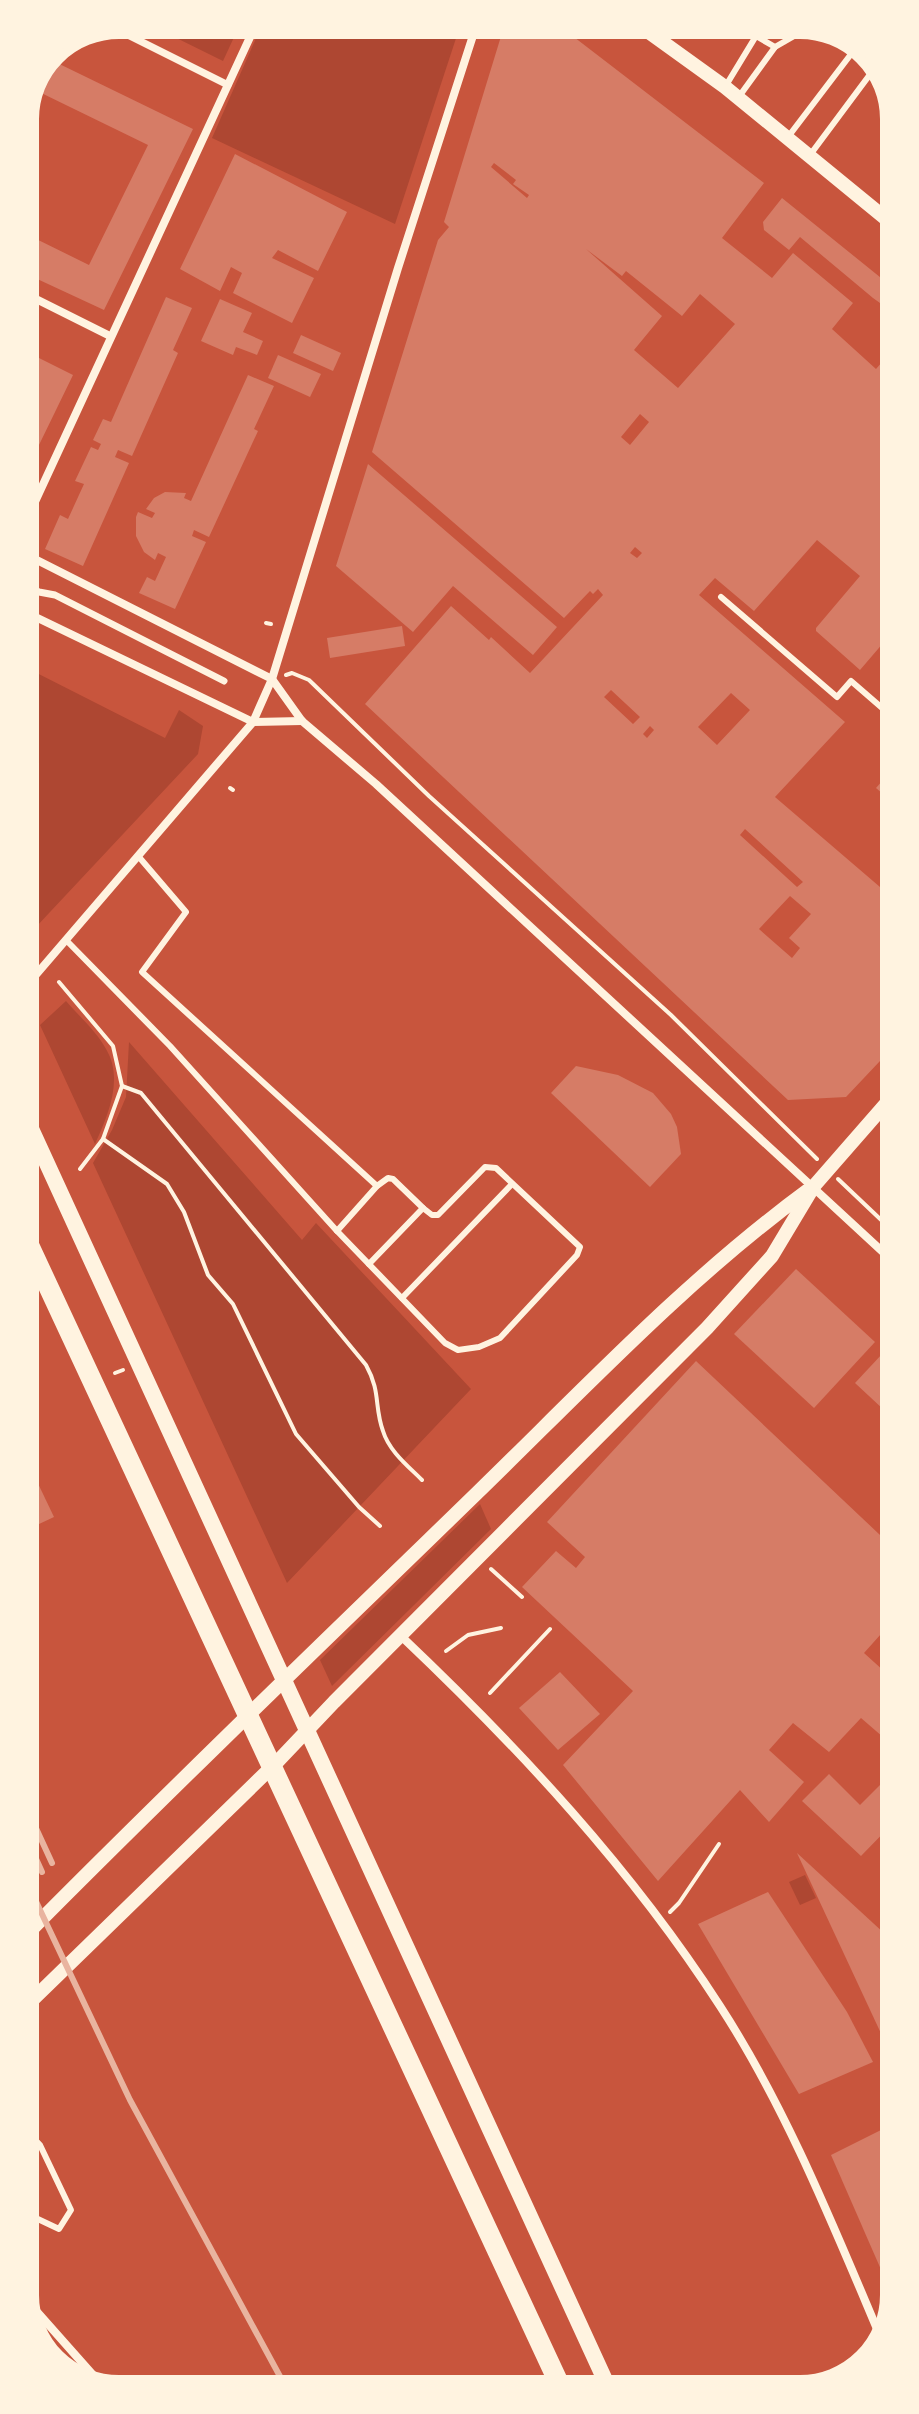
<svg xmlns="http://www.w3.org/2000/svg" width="919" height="2414" viewBox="0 0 919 2414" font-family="Karla,sans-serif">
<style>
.green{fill:#ae4732}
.building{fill:#d67c66;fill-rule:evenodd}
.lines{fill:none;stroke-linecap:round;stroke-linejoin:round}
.path{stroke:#fff3e0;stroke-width:4}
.service{stroke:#fff3e0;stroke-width:6}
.pedestrian{stroke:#fff3e0;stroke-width:7}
.minor{stroke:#fff3e0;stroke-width:8}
.tertiary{stroke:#fff3e0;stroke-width:14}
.secondary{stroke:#fff3e0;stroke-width:16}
.trunk{stroke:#fff3e0;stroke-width:20}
.rail{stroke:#e9b49f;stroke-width:6}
.rim{fill:none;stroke:#fff3e0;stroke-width:10}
</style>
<rect width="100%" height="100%" fill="#c8553d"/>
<!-- green -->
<g class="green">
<path d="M140 20H237L241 22 223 61Z"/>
<path d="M264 20H462L395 224 212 138Z"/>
<path d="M21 665 165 738 179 710 203 726 198 754 21 943Z"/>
<path d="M66 1001C79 1016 97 1032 106 1049 124 1079 108 1115 95 1144L40 1025Z"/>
<path d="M129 1042 302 1240 316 1223 471 1389 287 1583 93 1163 112 1130 126 1097Z"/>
<path d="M480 1504 491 1529 332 1686 320 1660Z"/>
<path d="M805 1875 816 1898 800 1905 789 1882Z"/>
<path d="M23 2317 82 2382 58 2373 24 2321Z"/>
</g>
<!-- building -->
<g class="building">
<path d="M506 20H545L557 24 764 183 722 238 772 278 793 253 853 303 832 329 876 369 896 346V628L860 670 816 631V628L860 576 817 540 754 611 715 578 699 595 845 722 775 797 887 893 897 882V1043L846 1097 788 1100 365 704 451 606 489 640 491 637 530 673 603 595 598 589 593 594 590 591 564 618 372 452 438 240 449 227 444 222ZM494 163 516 180 513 184 529 195 527 198 491 167ZM586 249 622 276 626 271 682 316 700 294 735 324 678 388 634 350 662 316ZM640 414 649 422 630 445 621 437ZM635 547 642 553 637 558 630 553ZM611 690 640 717 633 724 604 697ZM731 693 750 710 717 745 698 727ZM650 726 654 730 647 738 643 734ZM745 829 803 882 797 887 740 835ZM790 896 811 914 789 938 800 948 792 958 759 929Z"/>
<path d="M674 20H700L692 34Z"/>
<path d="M45 57 193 129 104 310 20 271V231L89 265 148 145 31 88Z"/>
<path d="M235 154 347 212 318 271 278 250 272 258 314 278 292 323 233 293 242 273 231 267 220 291 180 269Z"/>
<path d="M782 198 896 290V308L890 304 887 308 873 298 800 237 789 250 764 230 763 222Z"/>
<path d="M166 297 192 308 173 350 178 353 132 456 118 450 115 457 129 463 83 566 45 549 60 515 68 519 84 484 75 481 91 447 98 450 101 444 93 440 103 419 111 422Z"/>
<path d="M220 299 252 313 243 332 263 341 257 355 236 347 233 355 201 341Z"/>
<path d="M301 335 341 353 333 371 293 353Z"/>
<path d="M21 349 73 375 21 482V403L27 391 21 388Z"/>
<path d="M278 355 321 374 310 397 268 378Z"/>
<path d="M248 375 274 386 254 429 258 431 209 537 194 530 192 536 206 542 175 609 139 593 147 577 155 581 166 557 158 553 155 560 144 552 136 536V517L138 512 152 518 155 513 146 509 154 498 165 492 186 493 184 498 191 501Z"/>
<path d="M368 464 557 627 533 655 453 586 413 632 336 566Z"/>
<path d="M402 626 405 646 330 658 327 638Z"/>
<path d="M891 771 897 775V780L883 794 876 788Z"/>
<path d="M576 1066 618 1075 653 1093 671 1114 677 1127 681 1154 650 1187 551 1093Z"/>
<path d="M796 1269 875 1342 814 1408 734 1334Z"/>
<path d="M897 1338 898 1410V1423L855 1383Z"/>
<path d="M696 1361 898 1552V1615L864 1653 895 1681 898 1677V1750L861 1718 829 1752 793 1723 769 1750 804 1782 769 1822 740 1790 658 1881 563 1765 633 1691 522 1587 556 1551 576 1568 585 1557 547 1522Z"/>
<path d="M22 1450 54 1517 22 1532Z"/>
<path d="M560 1672 600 1714 558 1750 519 1708Z"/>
<path d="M898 1767V1818L861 1856 802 1801 829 1774 860 1805Z"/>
<path d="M797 1853 898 1946 899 2056 885 2042Z"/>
<path d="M898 1865V1891L886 1879Z"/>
<path d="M768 1892 847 2012 873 2062 799 2094 698 1924Z"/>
<path d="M899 2121V2295L896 2304 831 2155Z"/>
</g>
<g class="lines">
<!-- path -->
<g class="path">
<path d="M266 623 271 624"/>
<path d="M286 675 292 673 309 680 429 796 671 1015 817 1159"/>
<path d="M230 788 233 790"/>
<path d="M59 982 113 1046 122 1086 103 1139 80 1169"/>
<path d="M22 1062 31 1057"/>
<path d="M122 1086 141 1093 366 1365C381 1392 374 1406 383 1431 389 1451 408 1466 422 1480"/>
<path d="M103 1139 167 1184 184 1212 208 1275 233 1304 296 1434 359 1507 380 1526"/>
<path d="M838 1179 897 1235"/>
<path d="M115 1373 123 1370"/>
<path d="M491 1569 522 1597"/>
<path d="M446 1651 468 1635 501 1628"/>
<path d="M490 1693 550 1629"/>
<path d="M670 1912 679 1903 719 1844"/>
</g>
<!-- service -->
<g class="service">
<path d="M756 36 775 47"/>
<path d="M725 87 756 36 757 20"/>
<path d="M738 98 775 47 815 24"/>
<path d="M788 137 861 41"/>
<path d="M810 155 877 65"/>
<path d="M721 597 837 697 851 681 896 720"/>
<path d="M139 857 186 912 142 972 377 1186"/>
<path d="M66 940 170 1046 337 1231 445 1343 458 1350 479 1347 500 1338 577 1255 580 1247 496 1168 485 1167 438 1215H432L423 1208"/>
<path d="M337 1231 377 1186 388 1178 393 1179 423 1208 369 1264"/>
<path d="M402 1298 512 1184"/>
<path d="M23 2127 40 2145 71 2210 59 2229 23 2212"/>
</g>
<!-- pedestrian -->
<g class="pedestrian">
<path d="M108 25 228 85"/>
<path d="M21 582 39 592 55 595 224 681"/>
</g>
<!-- minor -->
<g class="minor">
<path d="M20 291 110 336"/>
<path d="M21 532 258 20"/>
<path d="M21 552 272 679 302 721 376 784 897 1265"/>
<path d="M21 610 253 722 302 721"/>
<path d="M22 991 253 722 272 679 398 268 478 20"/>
<path d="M401 1636C519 1748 631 1868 720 2006 787 2109 835 2230 883 2343"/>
<path d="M23 2296 109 2393"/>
</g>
<!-- tertiary -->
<g class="tertiary">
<path d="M632 20 725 87 896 227"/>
<path d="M23 1938C172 1787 325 1641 477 1493 583 1390 687 1279 807 1191"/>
<path d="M23 2009 279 1760 334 1702 707 1328 772 1256 814 1186 897 1091"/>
</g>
<!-- secondary -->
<path class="secondary" d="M22 1109 610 2391"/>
<!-- trunk -->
<path class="trunk" d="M22 1230 563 2392"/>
<!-- rail -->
<g class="rail">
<path d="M23 1800 52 1863"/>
<path d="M23 1830 42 1872"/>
<path d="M23 1874 130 2100 289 2393"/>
</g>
</g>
<!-- crop -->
<path d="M0 0H919V2414H0ZM119 34H800A85 85 0 0 1 885 119V2295A85 85 0 0 1 800 2380H119A85 85 0 0 1 34 2295V119A85 85 0 0 1 119 34Z" fill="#fff3e0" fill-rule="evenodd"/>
<path class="rim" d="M119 34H800A85 85 0 0 1 885 119V2295A85 85 0 0 1 800 2380H119A85 85 0 0 1 34 2295V119A85 85 0 0 1 119 34Z"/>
</svg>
